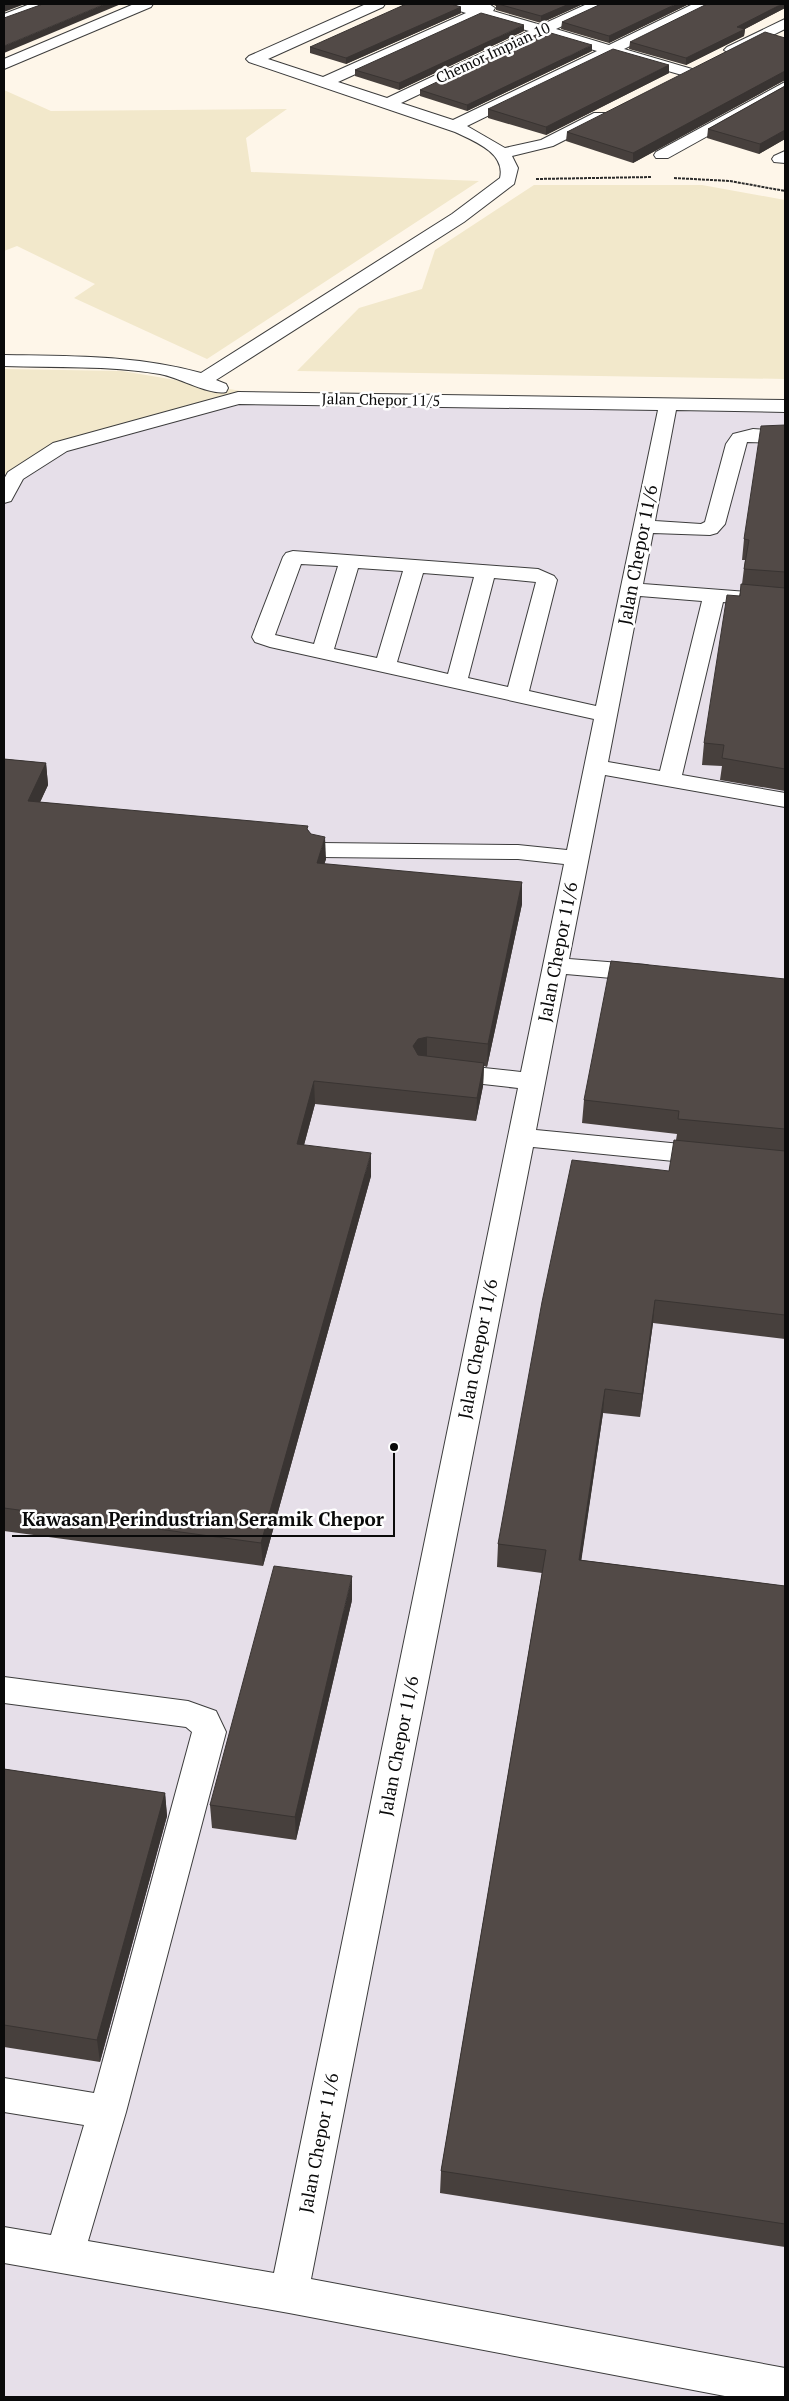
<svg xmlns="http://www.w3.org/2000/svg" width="789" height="2401" viewBox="0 0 789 2401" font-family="'PT Serif',serif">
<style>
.industrial{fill:#e6dfe9}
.farmland{fill:#f2e8cb}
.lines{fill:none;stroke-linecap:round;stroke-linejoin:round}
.minor-casing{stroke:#3d3d3d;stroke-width:2}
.path{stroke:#2c2c2c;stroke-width:2;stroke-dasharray:3 1;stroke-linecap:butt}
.minor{fill:#fff;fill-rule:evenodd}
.wall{fill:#47403d}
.shaded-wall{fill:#393432}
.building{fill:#524a47;stroke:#393432}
.labels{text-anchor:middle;stroke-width:5;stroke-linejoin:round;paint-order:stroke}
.far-street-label{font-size:15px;fill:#0a0a0a;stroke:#fff}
.street-label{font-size:18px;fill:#0a0a0a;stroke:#fff}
.leader{fill:none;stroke:#0a0a0a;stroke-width:2}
.callout-dot{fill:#0a0a0a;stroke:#fff;stroke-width:2}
.callout-label{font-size:19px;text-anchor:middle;font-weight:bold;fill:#0a0a0a;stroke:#fff;stroke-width:5;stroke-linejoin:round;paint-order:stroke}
</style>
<rect width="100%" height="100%" fill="#fef6e9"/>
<!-- industrial -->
<path class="industrial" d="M247 392 668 405 785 406V2397H4V497L15 476 60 447Z"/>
<!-- farmland -->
<g class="farmland">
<path d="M4 90 51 111 287 109 246 138 251 172 479 181 207 359 74 298 95 284 17 246 4 251Z"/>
<path d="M534 185H702L785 200V379L297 371 359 308 422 289 435 250Z"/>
<path d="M4 369 122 371 247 392 60 447 15 476 4 473Z"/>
</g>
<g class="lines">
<defs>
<g id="minor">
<path d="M30 4H49L47 7 4 23V14Z"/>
<path d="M134 4H153L151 7 4 69V59Z"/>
<path d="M366 4H385L383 7 268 59 323 77 466 13 447 7 445 4C460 4 474 6 489 4L495 8 493 11 541 25 587 4H605L603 7 556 29 609 45 693 4H711L709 7 624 49 692 69 695 72 692 75H682L612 55 467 126 505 148 541 140 594 113H606L608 116 606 119 553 146 512 156 518 168 514 184 464 222 216 380 226 384 228 388 226 392C211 396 178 377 160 374 108 365 56 368 4 366V355C71 356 135 355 201 373L452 214 500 178C506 153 474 141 455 132L249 62 246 59 249 56ZM481 17 529 31 387 98 338 82ZM544 35 597 51 453 120 401 103Z"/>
<path d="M785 19V29L737 53 732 55 724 50 727 47Z"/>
<path d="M785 82V93L668 158H656L654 155 656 152Z"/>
<path d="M785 151V163L774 162 772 159 774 156Z"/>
<path d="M238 392 785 400V412L676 410 655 521 701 524 705 522 726 444 733 434 753 429 785 431V443L747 442 725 524 717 533 710 535 653 533 643 584 785 595V607L723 602 682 775 785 793V807L605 775 569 959 646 965 655 968 659 973 655 978 646 981 566 974 536 1130 785 1154V1172L533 1147 311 2279 785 2368V2397H730L289 2313 4 2263V2227L51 2235 84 2125 4 2112V2078L94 2093 192 1732 186 1727 4 1703V1677L188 1701 216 1711 226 1732 126 2112 88 2241 274 2273 518 1088 447 1080 438 1078 434 1072 438 1066 447 1064 521 1072 564 864 518 859 321 857 313 855 309 850 313 845 321 843 518 845 567 850 594 719 270 647 255 642 252 637 283 557 286 553 293 551 538 569 554 576 557 580 529 691 596 706 658 410 239 404 67 451 23 479 11 501 4 503V479L8 472 53 443ZM301 564 338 566 314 644 275 635ZM358 568 403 571 377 658 334 649ZM423 573 474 577 448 674 397 662ZM494 578 536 582 508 687 468 678ZM640 596 702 601 660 771 608 762Z"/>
</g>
</defs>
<!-- minor casing -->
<use href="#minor" class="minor-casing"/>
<!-- path -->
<g class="path">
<path d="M674 178 730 181 785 191"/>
<path d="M536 179 652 177"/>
</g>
<!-- minor -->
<use href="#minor" class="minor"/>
</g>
<!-- wall -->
<g class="wall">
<path d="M492 4H583L541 23 496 10V6Z"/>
<path d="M689 4 609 43 561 29 562 22Z"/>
<path d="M785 4V8L745 29 744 36 686 65 629 49 630 42Z"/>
<path d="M461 7V13L346 64 310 53V47Z"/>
<path d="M524 31 399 90 355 76V70Z"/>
<path d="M785 38V80L633 163 566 141 567 132Z"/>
<path d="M592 51 467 111 420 96V90Z"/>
<path d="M669 65V73L546 135 488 118V109Z"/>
<path d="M785 86V139L759 154 707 138 708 129Z"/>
<path d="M785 425V791L720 780 722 766 702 765 704 743 742 584 745 560H742L744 539Z"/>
<path d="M4 759 46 763 48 785 40 802 308 830 326 859 324 864 522 882V904L487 1067 484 1066 483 1086 476 1121 315 1104 304 1145 371 1176 263 1566 4 1531Z"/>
<path d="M785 979V1339L653 1323 640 1417 603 1413 581 1560 785 1586V2247L440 2193 441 2171 542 1573 497 1567 498 1544 669 1171 676 1140 677 1134 582 1123 584 1100Z"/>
<path d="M352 1600 296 1840 212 1828 210 1805Z"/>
<path d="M4 1769 165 1793 167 1816 100 2062 4 2047Z"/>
</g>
<!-- shaded-wall -->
<g class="shaded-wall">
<path d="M8 4H25L4 12V5Z"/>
<path d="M105 4H121L4 53V46Z"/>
<path d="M569 4H583L541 23V16Z"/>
<path d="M676 4H689L609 43V36Z"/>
<path d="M782 4H785V8L745 29 744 36 686 65V58L737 27Z"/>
<path d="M461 7V13L346 64V58Z"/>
<path d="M524 25V31L399 90V83Z"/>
<path d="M592 45V51L467 111V105Z"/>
<path d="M669 65V73L546 135V127Z"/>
<path d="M785 71V80L633 163V153Z"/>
<path d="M785 130V139L759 154 760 144Z"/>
<path d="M46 763 48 785 31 822 28 801Z"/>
<path d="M325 837 326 859 318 885 317 863Z"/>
<path d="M522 882V904L487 1067 488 1044Z"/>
<path d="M427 1037V1060L418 1062 413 1046 418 1039Z"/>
<path d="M484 1063 483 1086 476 1121 477 1098Z"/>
<path d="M314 1081 315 1104 298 1167 297 1144Z"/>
<path d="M371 1153V1176L263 1566 261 1543Z"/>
<path d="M655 1300 653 1323 640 1417 642 1394Z"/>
<path d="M605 1389 603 1413 578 1583 579 1560Z"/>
<path d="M352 1576V1600L296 1840 295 1817Z"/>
<path d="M165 1793 167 1816 100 2062 97 2040Z"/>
</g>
<!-- building -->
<g class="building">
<path d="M43 4H105L4 46V18Z"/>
<path d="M406 4H451L461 7 346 58 310 47Z"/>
<path d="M498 4H569L541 16Z"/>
<path d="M601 4H676L609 36 562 22Z"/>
<path d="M707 4H782L737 27 745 29 686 58 630 42Z"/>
<path d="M481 13 524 25 399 83 355 70Z"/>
<path d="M544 31 592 45 467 105 420 90Z"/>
<path d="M765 32 785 38V71L633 153 567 132Z"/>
<path d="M613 49 669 65 546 127 488 109Z"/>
<path d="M785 86V130L760 144 708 129Z"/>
<path d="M785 425V572L744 569 749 540 744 539 761 426Z"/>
<path d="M741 584 785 588V769L722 758 724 745 704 743 727 595 740 596Z"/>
<path d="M4 759 46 763 28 801 308 826 307 829 311 834 325 837 317 863 522 882 488 1044 427 1037 418 1039 413 1046 418 1055 484 1063 477 1098 314 1081 297 1144 371 1153 261 1543 4 1508Z"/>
<path d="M611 961 785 979V1129L678 1119 679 1111 584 1100Z"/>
<path d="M674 1140 785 1151V1315L655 1300 642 1394 605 1389 579 1560 785 1586V2224L441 2171 546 1550 498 1544 542 1302 572 1160 669 1171Z"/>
<path d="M274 1566 352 1576 295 1817 210 1805Z"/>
<path d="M4 1769 165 1793 97 2040 4 2025Z"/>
</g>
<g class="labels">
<!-- far-street labels -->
<g class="far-street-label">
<text transform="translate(493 53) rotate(-25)" y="5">Chemor Impian 10</text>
<text transform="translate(381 400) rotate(1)" y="5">Jalan Chepor 11/5</text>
</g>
<!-- street labels -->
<g class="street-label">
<text transform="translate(638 555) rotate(-79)" y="6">Jalan Chepor 11/6</text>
<text transform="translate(558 952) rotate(-79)" y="6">Jalan Chepor 11/6</text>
<text transform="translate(478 1349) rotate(-79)" y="6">Jalan Chepor 11/6</text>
<text transform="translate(399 1746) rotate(-79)" y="6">Jalan Chepor 11/6</text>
<text transform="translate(319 2143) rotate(-79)" y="6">Jalan Chepor 11/6</text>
</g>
</g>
<!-- callouts -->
<path class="leader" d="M394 1447L394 1536H12"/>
<circle class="callout-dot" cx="394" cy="1447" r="5"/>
<g class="callout-label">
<text x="203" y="1526">Kawasan Perindustrian Seramik Chepor</text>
</g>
<!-- border -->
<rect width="789" height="2401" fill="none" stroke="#0a0a0a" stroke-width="10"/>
</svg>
